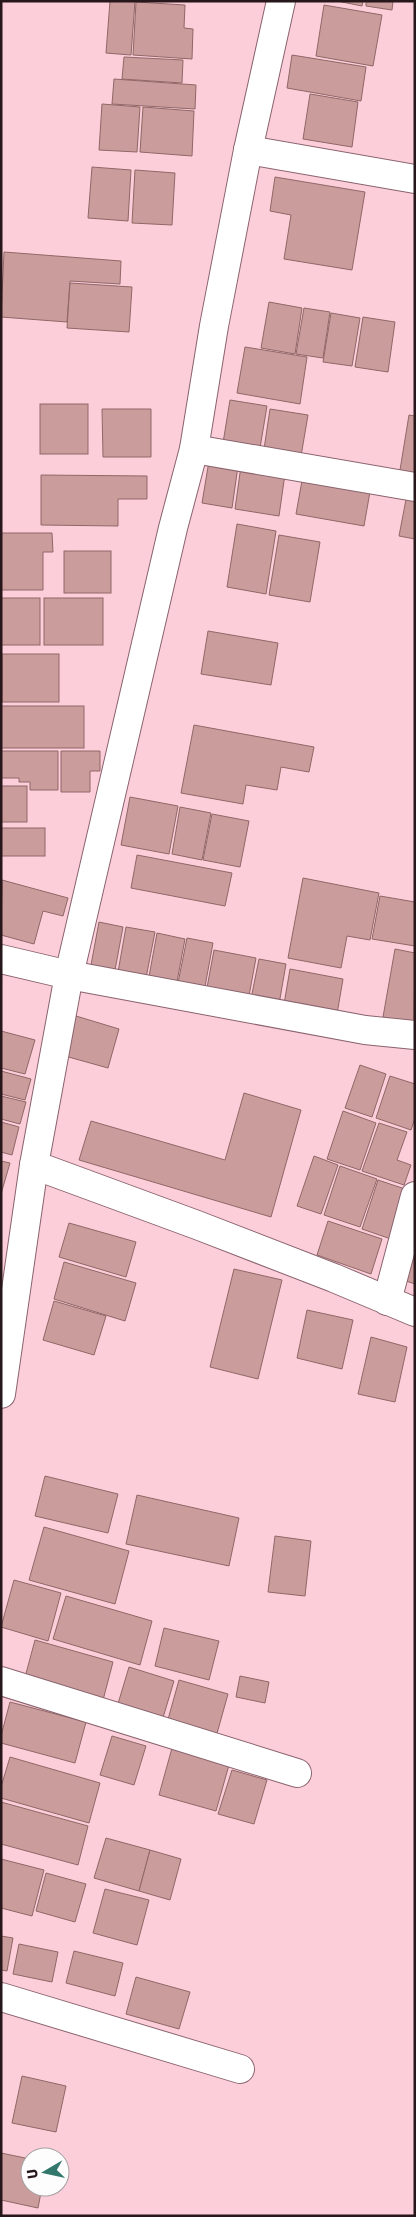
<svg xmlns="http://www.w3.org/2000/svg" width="416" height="2217" viewBox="0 0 416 2217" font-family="Jost,sans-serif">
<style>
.building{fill:#ca9d9c;stroke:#906766}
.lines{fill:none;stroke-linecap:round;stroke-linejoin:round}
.minor-casing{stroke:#8a636e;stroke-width:30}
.minor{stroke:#fff;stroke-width:28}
</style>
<rect width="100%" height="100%" fill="#fbceda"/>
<!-- building -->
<g class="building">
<path d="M110 1H135L131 55 106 53Z"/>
<path d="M337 1H363L362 6Z"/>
<path d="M366 1H393L392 10 366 6Z"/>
<path d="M136 2 185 5 184 28 193 29 192 59 133 55Z"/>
<path d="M324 5 382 15 373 66 316 56Z"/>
<path d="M292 55 366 67 361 101 287 88Z"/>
<path d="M124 57 183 60 182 83 122 79Z"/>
<path d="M114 79 196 85 195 109 112 104Z"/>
<path d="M310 94 358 102 352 147 303 139Z"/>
<path d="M102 104 140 107 137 152 99 150Z"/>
<path d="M143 107 194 111 192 156 140 152Z"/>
<path d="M92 167 131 170 128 221 88 218Z"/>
<path d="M135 170 175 173 172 225 132 223Z"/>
<path d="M275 177 365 192 352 270 284 259 291 215 270 211Z"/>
<path d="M4 252 121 261 120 284 70 281 67 322 1 317Z"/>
<path d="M70 283 132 287 129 332 67 328Z"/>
<path d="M269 302 302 308 295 354 261 348Z"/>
<path d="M304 308 330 312 323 358 296 354Z"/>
<path d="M331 313 360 318 352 366 323 362Z"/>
<path d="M363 317 395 322 388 372 355 367Z"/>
<path d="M245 347 307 357 300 404 237 393Z"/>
<path d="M230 400 267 406 259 454 222 449Z"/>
<rect x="40" y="404" width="48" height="50"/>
<path d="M102 409H151V457H103Z"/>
<path d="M270 409 308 415 300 462 263 456Z"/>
<path d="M409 415 415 416V478L399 476Z"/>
<path d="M209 461 238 466 232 508 202 503Z"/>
<path d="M241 466 285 474 279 516 235 509Z"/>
<path d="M41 475 147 476V499H118V526L41 525Z"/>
<path d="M303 475 371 486 364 526 296 514Z"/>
<path d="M408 489 415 491V539L399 536Z"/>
<path d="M237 524 276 531 266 594 227 587Z"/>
<path d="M1 533H52L53 552H43V590H1Z"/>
<path d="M279 535 320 542 310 602 269 595Z"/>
<rect x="64" y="551" width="47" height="42"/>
<rect x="1" y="598" width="39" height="47"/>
<rect x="44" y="598" width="59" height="47"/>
<path d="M208 631 278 643 271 685 201 674Z"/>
<rect x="2" y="654" width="57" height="48"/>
<rect x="1" y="706" width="83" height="42"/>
<path d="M194 725 314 747 309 772 281 767 277 790 246 785 243 804 181 793Z"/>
<path d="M1 751H58V790H30V782H19V778H1Z"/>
<path d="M61 751H100V771H90V792H61Z"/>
<rect x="1" y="786" width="26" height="36"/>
<path d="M130 797 178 806 169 854 121 845Z"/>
<path d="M180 807 211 813 202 860 172 854Z"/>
<path d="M212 814 249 821 240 867 203 860Z"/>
<rect x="1" y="828" width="44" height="28"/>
<path d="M137 855 232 873 225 906 131 888Z"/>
<path d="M303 878 379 893 370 940 347 936 341 968 288 958Z"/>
<path d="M2 880 68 898 63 916 43 911 34 944 1 935Z"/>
<path d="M380 896 415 902V946L372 939Z"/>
<path d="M99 922 123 927 115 970 91 965Z"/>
<path d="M126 927 155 932 146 978 118 972Z"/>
<path d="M157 933 185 939 176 987 148 982Z"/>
<path d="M187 938 213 943 204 992 177 988Z"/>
<path d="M395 949 415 953 414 1023 383 1017Z"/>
<path d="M214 950 256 958 248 1001 206 993Z"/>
<path d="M259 959 286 964 278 1010 250 1004Z"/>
<path d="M290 969 343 979 336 1020 283 1010Z"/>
<path d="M76 1016 119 1029 108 1068 65 1056Z"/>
<path d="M1 1031 35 1040 25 1074 1 1068Z"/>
<path d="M360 1065 386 1074 372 1117 345 1108Z"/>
<path d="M1 1071 31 1079 25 1100 1 1094Z"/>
<path d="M390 1076 415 1084V1118L411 1130 376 1118Z"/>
<path d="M244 1093 301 1110 271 1217 79 1160 91 1121 225 1160Z"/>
<path d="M1 1096 26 1102 20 1124 1 1119Z"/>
<path d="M343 1111 376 1123 360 1170 327 1159Z"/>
<path d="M1 1122 19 1127 12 1155 1 1152Z"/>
<path d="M379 1123 407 1132 397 1160 411 1165 404 1185 362 1171Z"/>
<path d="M314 1156 338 1165 321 1214 297 1206Z"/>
<path d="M1 1161 10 1163 1 1194Z"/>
<path d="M340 1166 377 1179 360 1227 324 1215Z"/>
<path d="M378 1180 408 1190 391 1239 362 1229Z"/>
<path d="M328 1221 382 1239 371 1274 317 1255Z"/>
<path d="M69 1223 136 1242 126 1277 59 1257Z"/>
<path d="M415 1244V1284L403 1280Z"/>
<path d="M64 1262 136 1283 125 1321 54 1299Z"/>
<path d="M234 1269 282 1280 258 1379 210 1367Z"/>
<path d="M54 1301 106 1316 94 1355 43 1340Z"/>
<path d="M307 1310 353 1320 342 1369 297 1358Z"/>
<path d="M371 1337 407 1347 395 1402 358 1394Z"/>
<path d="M45 1476 118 1494 108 1533 35 1516Z"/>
<path d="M137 1495 239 1518 229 1566 126 1544Z"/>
<path d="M44 1527 129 1551 115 1604 29 1580Z"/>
<path d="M275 1536 311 1541 305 1596 268 1592Z"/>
<path d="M14 1580 61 1593 48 1641 1 1627Z"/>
<path d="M66 1596 152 1621 140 1665 53 1639Z"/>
<path d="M164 1628 219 1641 209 1680 155 1666Z"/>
<path d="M35 1640 113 1662 102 1704 24 1681Z"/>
<path d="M129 1667 174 1681 162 1721 117 1707Z"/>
<path d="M240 1676 269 1682 265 1703 236 1697Z"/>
<path d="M179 1680 228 1694 216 1737 167 1723Z"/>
<path d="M10 1702 86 1722 75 1763 1 1743V1736Z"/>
<path d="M112 1736 146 1746 134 1785 100 1775Z"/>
<path d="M172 1748 229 1765 216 1811 159 1795Z"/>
<path d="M10 1757 100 1783 89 1823 1 1798V1787Z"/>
<path d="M232 1770 267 1780 254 1824 218 1814Z"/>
<path d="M1 1802 88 1826 78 1865 1 1844Z"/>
<path d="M106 1838 150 1850 139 1891 94 1878Z"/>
<path d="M150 1850 181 1859 170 1900 139 1891Z"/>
<path d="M1 1859 44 1870 32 1916 1 1908Z"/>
<path d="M46 1873 86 1884 75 1922 36 1911Z"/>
<path d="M105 1889 149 1900 137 1945 93 1933Z"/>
<path d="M1 1936 13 1938 7 1971 1 1970Z"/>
<path d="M19 1944 58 1952 52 1982 13 1974Z"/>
<path d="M74 1951 123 1963 115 1996 66 1983Z"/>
<path d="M136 1977 190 1992 179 2029 126 2014Z"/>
<path d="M22 2076 66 2086 56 2132 12 2123Z"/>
<path d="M1 2153 30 2159V2187H42L38 2208 1 2200Z"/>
</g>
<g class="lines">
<defs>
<g id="minor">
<path d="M248 150 415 179"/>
<path d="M194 449 415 487"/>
<path d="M1 959 69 975 365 1030 415 1035"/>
<path d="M34 1165 197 1225 334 1278 415 1312"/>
<path d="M387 1301 415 1196"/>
<path d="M1 1394 34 1165 69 975 173 528 194 449 214 326 248 150 281 1"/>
<path d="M1 1681 297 1773"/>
<path d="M1 1997 240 2069"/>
</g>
</defs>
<!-- minor casing -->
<use href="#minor" class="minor-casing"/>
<!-- minor -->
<use href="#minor" class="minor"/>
</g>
<!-- border -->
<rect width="416" height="2217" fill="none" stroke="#27171b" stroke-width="5"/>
<!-- north arrow -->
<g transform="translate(45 2172) rotate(261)"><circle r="24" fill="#fdfdfd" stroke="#a7a1a3"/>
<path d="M0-4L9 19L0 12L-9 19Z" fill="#32776b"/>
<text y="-8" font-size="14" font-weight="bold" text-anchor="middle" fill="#27171b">U</text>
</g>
</svg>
